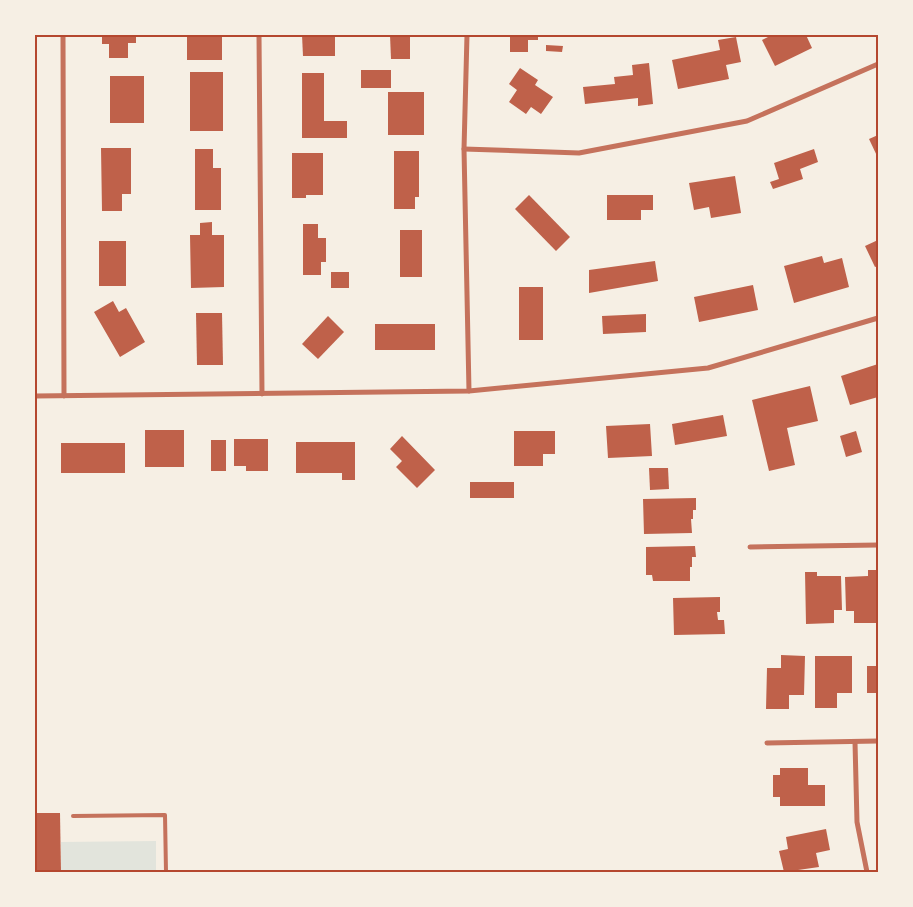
<svg xmlns="http://www.w3.org/2000/svg" width="913" height="907" viewBox="0 0 913 907" font-family="'Asap Condensed',sans-serif">
<style>
.green{fill:#e2e4dc}
.building{fill:#bf614a}
.lines{fill:none;stroke-linecap:round;stroke-linejoin:round}
.service{stroke:#c5725c;stroke-width:4}
.minor{stroke:#c5725c;stroke-width:5}
.neatline{fill:none;stroke:#b5482f;stroke-width:2}
</style>
<rect width="100%" height="100%" fill="#f6efe4"/>
<!-- green -->
<path class="green" d="M156 841V872H61V842Z"/>
<!-- building -->
<g class="building">
<path d="M102 35H136V43H128V58H109V44H102Z"/>
<rect x="187" y="35" width="35" height="25"/>
<path d="M302 35H335V56H303Z"/>
<path d="M390 35H410V59H391Z"/>
<path d="M510 35H538V40H528V52H510Z"/>
<path d="M772 35H806L812 48 775 66 762 40Z"/>
<path d="M736 37 741 62 726 65 729 79 678 89 672 60 720 50 718 40Z"/>
<path d="M546 45 563 46 562 52 546 51Z"/>
<path d="M649 63 653 104 638 106V98L585 104 583 87 615 84 614 77 633 75 632 65Z"/>
<path d="M520 68 538 80 535 85 553 97 541 114 531 107 526 114 509 102 517 90 509 84Z"/>
<rect x="361" y="70" width="30" height="18"/>
<rect x="190" y="72" width="33" height="59"/>
<path d="M302 73H324V121H347V138H302Z"/>
<rect x="110" y="76" width="34" height="47"/>
<rect x="388" y="92" width="36" height="43"/>
<path d="M878 135V158L869 139Z"/>
<path d="M101 148H131V194H122V211H102Z"/>
<path d="M195 149H213V168H221V210H195Z"/>
<path d="M814 149 818 162 800 169 803 179 773 189 770 182 779 179 774 163Z"/>
<path d="M394 151H419V197H415V209H394Z"/>
<path d="M292 153H323V195H306V198H292Z"/>
<path d="M735 176 741 213 711 218 709 207 694 210 689 183Z"/>
<path d="M529 195 570 237 556 251 515 209Z"/>
<path d="M607 195H653V210H641V220H607Z"/>
<path d="M212 222V235H224V287L191 288 190 235H200V223Z"/>
<path d="M303 224H318V238H326V262H321V275H303Z"/>
<rect x="400" y="230" width="22" height="47"/>
<path d="M878 240V266L875 267 865 246Z"/>
<rect x="99" y="241" width="27" height="45"/>
<path d="M822 256 824 263 842 258 849 287 794 303 784 266Z"/>
<path d="M655 261 658 281 589 293V270Z"/>
<rect x="331" y="272" width="18" height="16"/>
<path d="M753 285 758 310 699 322 694 297Z"/>
<rect x="519" y="287" width="24" height="53"/>
<path d="M113 301 119 312 126 308 145 342 120 357 94 312Z"/>
<path d="M196 313H222L223 365H197Z"/>
<path d="M646 314V332L603 334 602 316Z"/>
<path d="M328 316 344 332 318 359 302 344Z"/>
<rect x="375" y="324" width="60" height="26"/>
<path d="M878 364V397L850 405 841 376Z"/>
<path d="M810 386 818 421 787 428 795 465 769 471 752 400Z"/>
<path d="M723 415 727 436 675 445 672 424Z"/>
<path d="M650 424 652 456 608 458 606 426Z"/>
<rect x="145" y="430" width="39" height="37"/>
<path d="M514 431H555V454H543V466H514Z"/>
<path d="M856 431 862 452 846 457 840 436Z"/>
<path d="M402 436 435 470 417 488 396 467 402 461 390 449Z"/>
<path d="M234 439H268V471H246V466H234Z"/>
<rect x="211" y="440" width="15" height="31"/>
<path d="M296 442H355V480H342V473H296Z"/>
<rect x="61" y="443" width="64" height="30"/>
<path d="M649 468H668L669 489 650 490Z"/>
<rect x="470" y="482" width="44" height="16"/>
<path d="M696 498V510H693V519H691L692 533 644 534 643 499Z"/>
<path d="M695 546 696 557H692V567H690V581H653L652 575H646V547Z"/>
<path d="M868 570H878V623H854V611H846L845 577 868 576Z"/>
<path d="M805 572H817V576H841L842 610H834V623L806 624Z"/>
<path d="M720 597V612H717L718 620H724L725 634 674 635 673 598Z"/>
<path d="M781 655 805 656 804 695H789V709H766L767 668H781Z"/>
<path d="M815 656H852V693H837V708H815Z"/>
<rect x="867" y="666" width="11" height="27"/>
<path d="M780 768H808V785H825V806H780V797H773V775H780Z"/>
<path d="M35 813H60L61 872H35Z"/>
<path d="M826 829 830 850 816 853 819 867 784 872 779 851 788 849 786 837Z"/>
</g>
<g class="lines">
<!-- service -->
<path class="service" d="M73 816 165 815 166 872"/>
<!-- minor -->
<g class="minor">
<path d="M63 35 64 396"/>
<path d="M259 35 262 394"/>
<path d="M467 35 464 149 469 391"/>
<path d="M464 149 579 153 747 121 878 64"/>
<path d="M35 396 469 391 708 368 878 318"/>
<path d="M750 547 878 545"/>
<path d="M855 742 857 822 867 872"/>
<path d="M767 743 878 741"/>
</g>
</g>
<!-- border -->
<rect width="913" height="907" fill="none" stroke="#f6efe4" stroke-width="72"/>
<rect x="36" y="36" width="841" height="835" class="neatline"/>
</svg>
